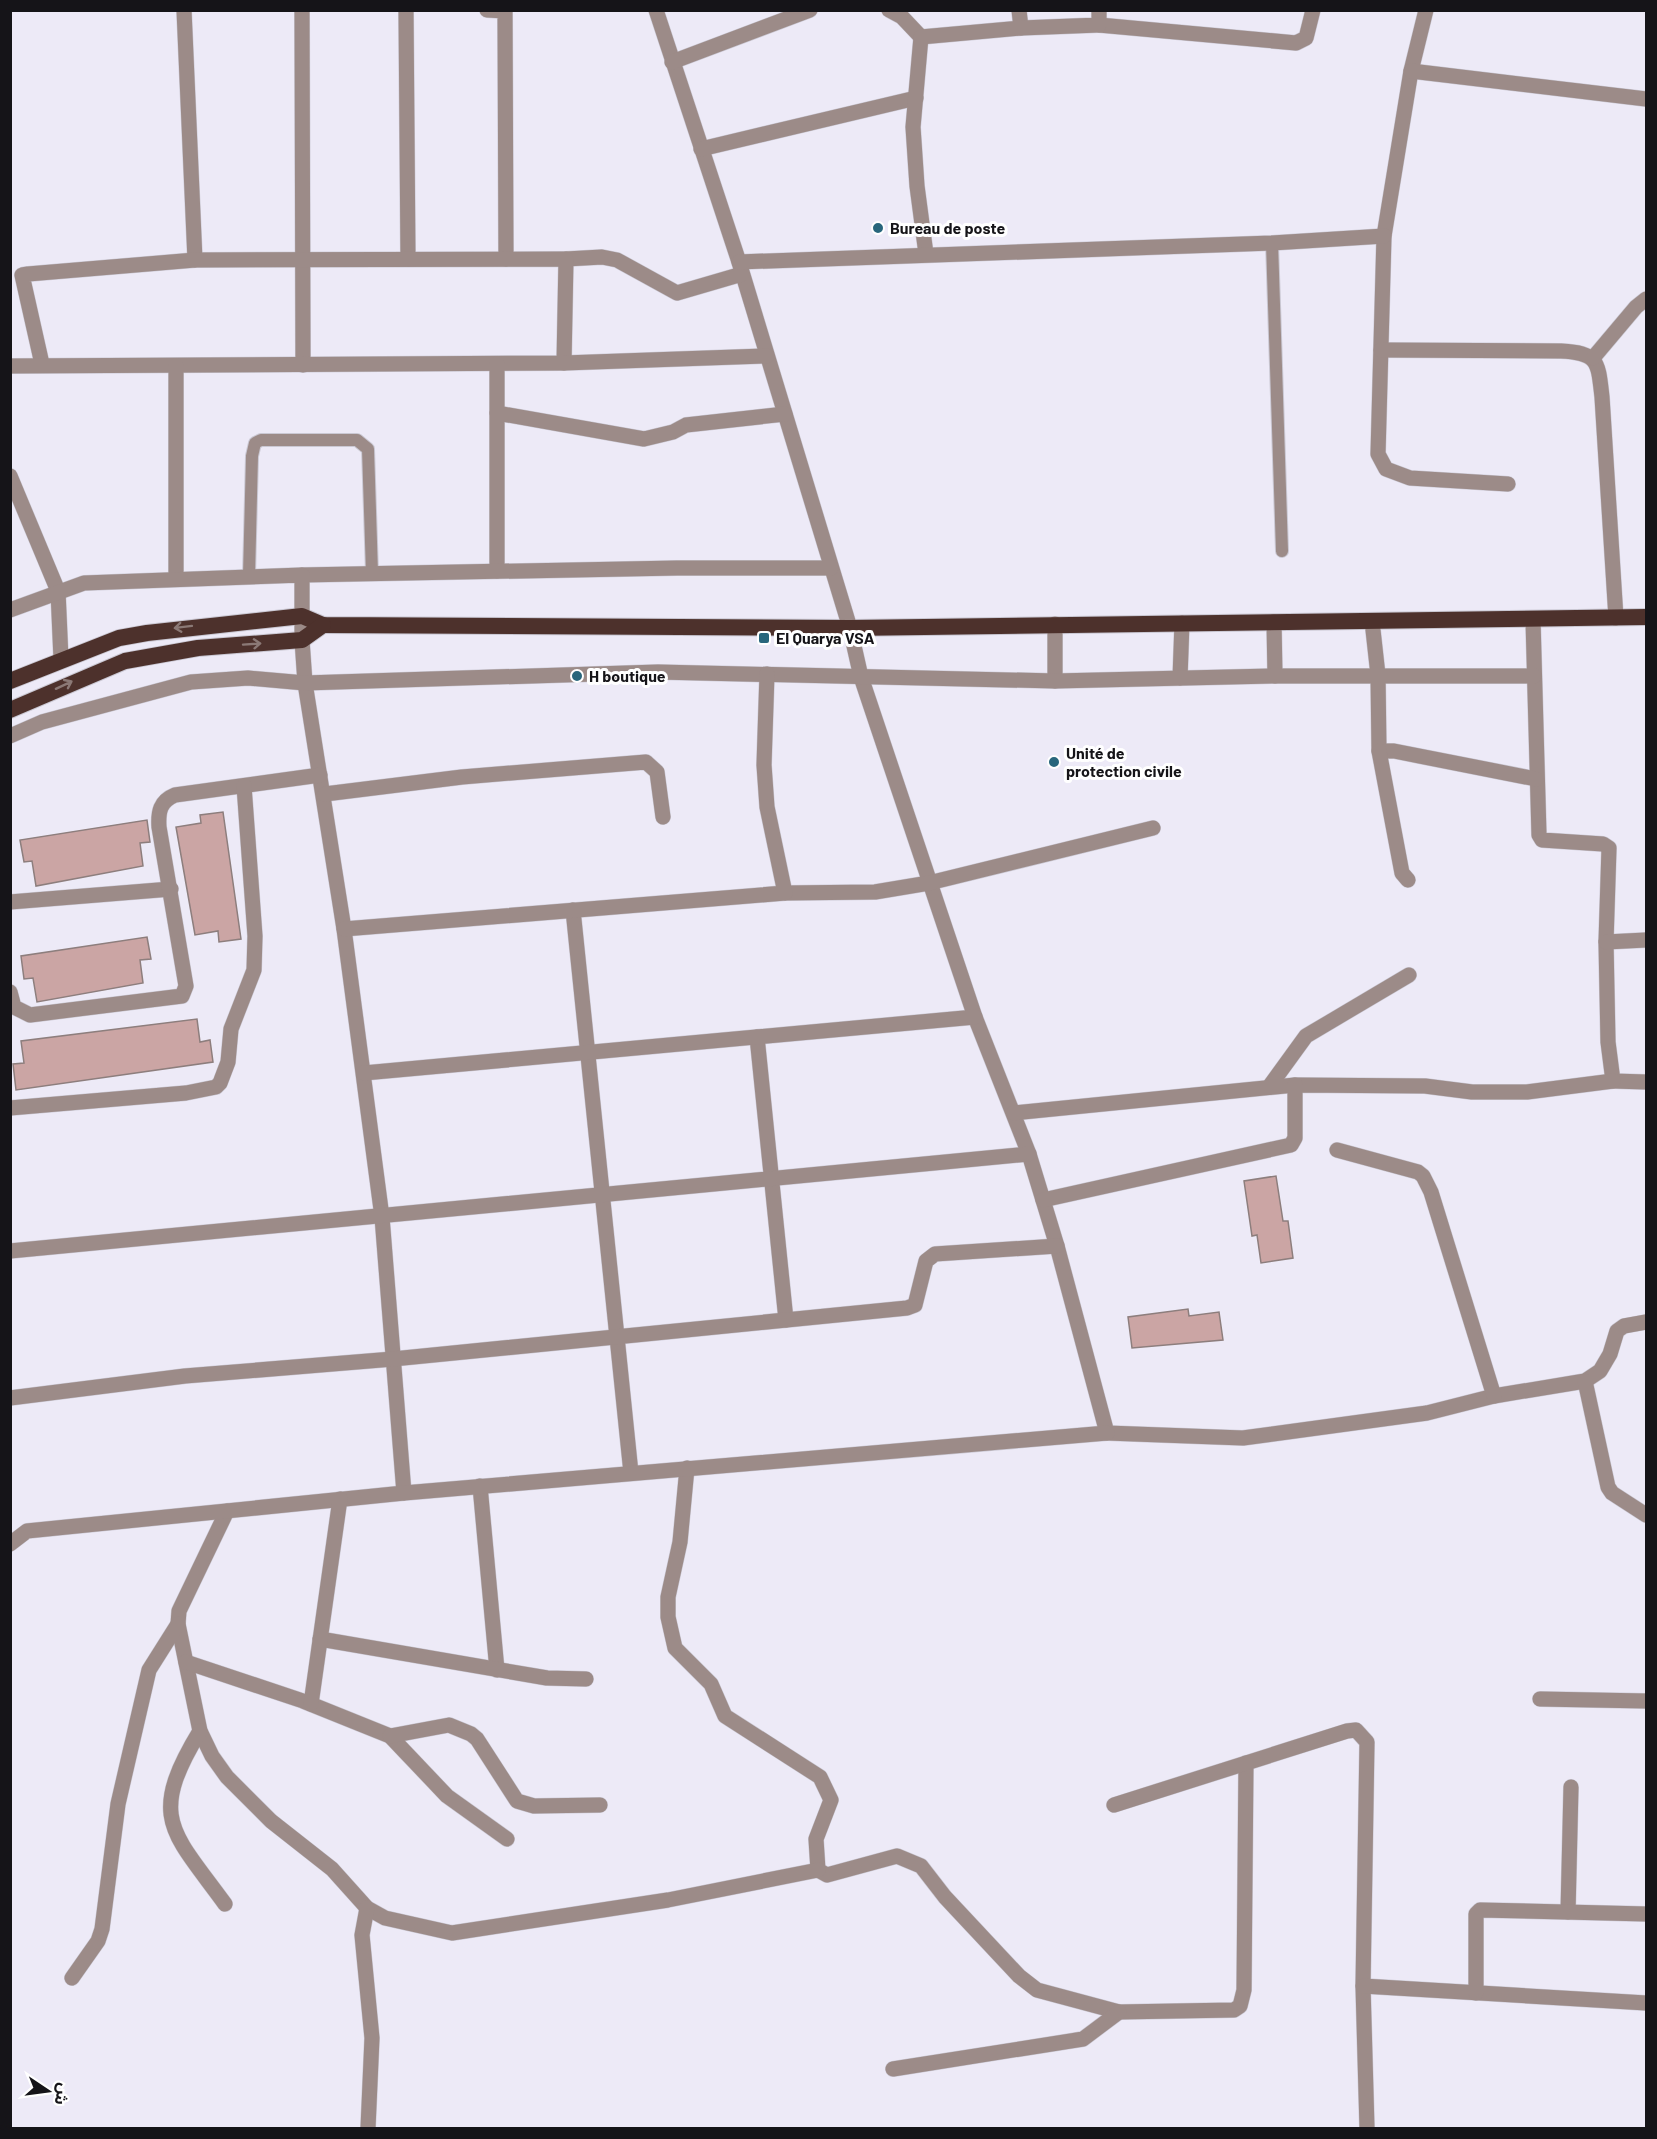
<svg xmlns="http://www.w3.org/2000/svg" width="1657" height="2139" viewBox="0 0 1657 2139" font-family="Barlow,'Noto Sans Arabic',sans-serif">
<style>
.building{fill:#cba5a4;stroke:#8d7e7d;stroke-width:1.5}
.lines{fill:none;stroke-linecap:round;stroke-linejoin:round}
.service-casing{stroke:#cac8d3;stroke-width:14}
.minor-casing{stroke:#cac8d3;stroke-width:16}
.trunk-casing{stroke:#cac8d3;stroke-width:18}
.service{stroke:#9c8b88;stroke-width:12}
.minor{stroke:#9c8b88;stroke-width:15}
.trunk{stroke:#4d312c;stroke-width:16}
.oneway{stroke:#8b7976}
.poi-dot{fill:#28667c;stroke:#fff;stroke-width:2}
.labels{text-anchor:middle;stroke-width:6;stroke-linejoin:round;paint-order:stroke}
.poi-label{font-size:16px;font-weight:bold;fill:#151418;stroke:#fff;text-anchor:start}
</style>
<rect width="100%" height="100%" fill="#edeaf7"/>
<!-- building -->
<g class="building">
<path d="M223 812 241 939 219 942 218 931 195 935 176 827 201 823 200 815Z"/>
<path d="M147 820 150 842 140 843 143 866 36 886 32 861 24 862 20 840Z"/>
<path d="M147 937 151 959 140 960 143 983 37 1002 33 978 24 979 21 956Z"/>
<path d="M197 1019 200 1042 210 1040 213 1062 16 1090 13 1064 24 1063 21 1041Z"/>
<path d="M1276 1176 1283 1221H1288L1293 1258 1261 1263 1257 1235 1252 1236 1244 1181Z"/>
<path d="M1188 1309 1189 1316 1219 1312 1223 1340 1132 1348 1128 1317Z"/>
</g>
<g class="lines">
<defs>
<g id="service">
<path d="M1272 243 1282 551"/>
<path d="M249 576 252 456 255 443 261 440H357L368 449 372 573"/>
</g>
<g id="minor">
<path d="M184 10 195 260"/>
<path d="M302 10 303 365"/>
<path d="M406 10 408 259"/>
<path d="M487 10 505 11 506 259"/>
<path d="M656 10 739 262 850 628 861 677 975 1017 1029 1154 1057 1246 1107 1433 1243 1438 1427 1413 1494 1396 1585 1381 1600 1371 1610 1354 1617 1331 1624 1326 1646 1322"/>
<path d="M889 10 902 17 921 37"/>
<path d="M1019 10 1021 28"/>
<path d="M1426 10 1411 71 1384 236 1378 454 1386 469 1410 478 1508 484"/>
<path d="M1099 25 1296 43 1306 38 1313 10"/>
<path d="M672 62 810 10"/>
<path d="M1411 71 1646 99"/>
<path d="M701 149 916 98"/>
<path d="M926 254 917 186 913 127 921 37 1021 28 1099 25V10"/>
<path d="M566 259 602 257 617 260 677 293 742 274"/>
<path d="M739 262 1272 243 1384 236"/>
<path d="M1381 350 1561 351C1599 353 1598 362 1602 397L1616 618"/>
<path d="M1593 358 1636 307 1646 299"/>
<path d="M42 364 22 275 28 274 195 260 566 259 564 363"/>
<path d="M10 366 564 363 767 356"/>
<path d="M176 366V579"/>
<path d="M497 413 644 439 673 432 686 425 785 414"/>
<path d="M10 476 58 591 61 659"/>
<path d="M497 571V364"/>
<path d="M302 575 677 568H831"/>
<path d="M10 610 84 583 302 575V640L305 683 344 929 382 1217 404 1493"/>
<path d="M1533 620 1539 835 1542 840 1603 844 1609 848 1606 942 1608 1042 1613 1081 1646 1082"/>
<path d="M1372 621 1378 675 1379 751H1394L1536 779"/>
<path d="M1274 622 1275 676"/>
<path d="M1180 678 1182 623"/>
<path d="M1055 681V624"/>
<path d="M10 736 42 722 191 682 248 678 305 683 658 672 1055 681 1275 676H1534"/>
<path d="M1379 751 1402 873 1408 880"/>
<path d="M325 794 462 777 646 762 657 772 663 817"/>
<path d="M785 893 875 892 929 883 1153 828"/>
<path d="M10 902 171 889"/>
<path d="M573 910 631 1473"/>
<path d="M344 929 785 893 767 807 764 765 767 674"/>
<path d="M1606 942 1646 940"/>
<path d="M10 992 14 1007 30 1015 182 996 186 986 159 827C158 812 160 801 175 795L320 775"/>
<path d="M757 1037 786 1320"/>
<path d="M364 1073 975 1017"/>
<path d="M1269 1087 1306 1036 1409 975"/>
<path d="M10 1108 186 1093 216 1087 220 1083 228 1062 231 1029 254 970 255 936 244 786"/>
<path d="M1014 1113 1295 1085 1425 1086 1472 1092H1527L1613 1081"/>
<path d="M1337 1150 1418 1172 1423 1176 1431 1192 1494 1396"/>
<path d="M1043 1200 1291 1145 1295 1138V1085"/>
<path d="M10 1251 1029 1154"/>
<path d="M1585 1381 1608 1487 1612 1493 1646 1515"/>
<path d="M10 1398 185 1376 393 1359 907 1308 915 1305 926 1261 935 1254 1057 1246"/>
<path d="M687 1468 680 1542 668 1597V1617L675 1648 711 1684 725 1716 820 1777 831 1800 816 1839 818 1870 827 1875 897 1856 921 1866 945 1897 1019 1976 1037 1990 1119 2012 1234 2010 1240 2006 1244 1990 1246 1763"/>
<path d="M480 1486 497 1670"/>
<path d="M227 1511 179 1611 178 1624 200 1731 212 1756 227 1777 271 1821 332 1869 367 1908 385 1918 452 1933 668 1900 818 1870"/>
<path d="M10 1544 27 1531 404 1493 1107 1433"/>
<path d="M320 1639 547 1678 586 1679"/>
<path d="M186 1662 303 1701 390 1736 447 1796 507 1839"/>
<path d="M1540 1699 1646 1701"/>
<path d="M311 1704 340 1499"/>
<path d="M200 1731C147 1818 172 1831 225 1904"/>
<path d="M390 1736 449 1725 471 1734 477 1739 517 1801 534 1806 600 1805"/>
<path d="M1114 1805 1347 1731 1356 1730 1367 1742 1363 1986 1367 2128"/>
<path d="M367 1908 362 1935 372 2038 368 2128"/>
<path d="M1568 1912 1571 1787"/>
<path d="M72 1978 98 1941 102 1929 118 1804 149 1670 178 1624"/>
<path d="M1363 1986 1646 2003"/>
<path d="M1476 1993V1914L1480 1910 1646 1914"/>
<path d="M893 2069 1083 2039 1119 2012"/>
</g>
<g id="trunk">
<path d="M10 681 119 638 147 633 302 616 323 625 850 628 1646 617"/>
<path d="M10 710 125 661 198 648 302 640 323 625"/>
</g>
</defs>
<!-- service casing -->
<use href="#service" class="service-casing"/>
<!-- minor casing -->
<use href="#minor" class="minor-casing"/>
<!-- trunk casing -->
<use href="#trunk" class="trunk-casing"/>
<!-- service -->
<use href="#service" class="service"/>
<!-- minor -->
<use href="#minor" class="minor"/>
<!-- trunk -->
<use href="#trunk" class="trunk"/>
</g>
<!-- one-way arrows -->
<defs><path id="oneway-shaft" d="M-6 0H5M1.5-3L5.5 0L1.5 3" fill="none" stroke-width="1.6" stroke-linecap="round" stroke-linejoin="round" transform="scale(1.5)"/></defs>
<g class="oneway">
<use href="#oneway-shaft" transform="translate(183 627) rotate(173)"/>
<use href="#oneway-shaft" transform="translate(252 644) rotate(-4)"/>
<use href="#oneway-shaft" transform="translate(64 685) rotate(-25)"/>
</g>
<!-- markers -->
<g class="poi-dot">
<circle cx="878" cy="228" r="6"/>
<rect x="758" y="632" width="12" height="12" rx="3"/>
<circle cx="577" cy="676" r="6"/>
<circle cx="1054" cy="762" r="6"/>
</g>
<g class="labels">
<!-- poi labels -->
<g class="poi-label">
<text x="890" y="234">Bureau de poste</text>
<text x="776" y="644">El Quarya VSA</text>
<text x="589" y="682">H boutique</text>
<text x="1066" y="759">Unité de<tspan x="1066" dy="18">protection civile</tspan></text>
</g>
</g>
<!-- border -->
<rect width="1657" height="2139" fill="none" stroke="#151418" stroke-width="24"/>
<!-- north arrow -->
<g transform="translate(48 2091) rotate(103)" stroke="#ffffff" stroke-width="4.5" paint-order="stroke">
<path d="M0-4.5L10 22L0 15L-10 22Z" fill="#151418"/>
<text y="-9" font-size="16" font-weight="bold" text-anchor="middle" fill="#151418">ش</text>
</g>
</svg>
